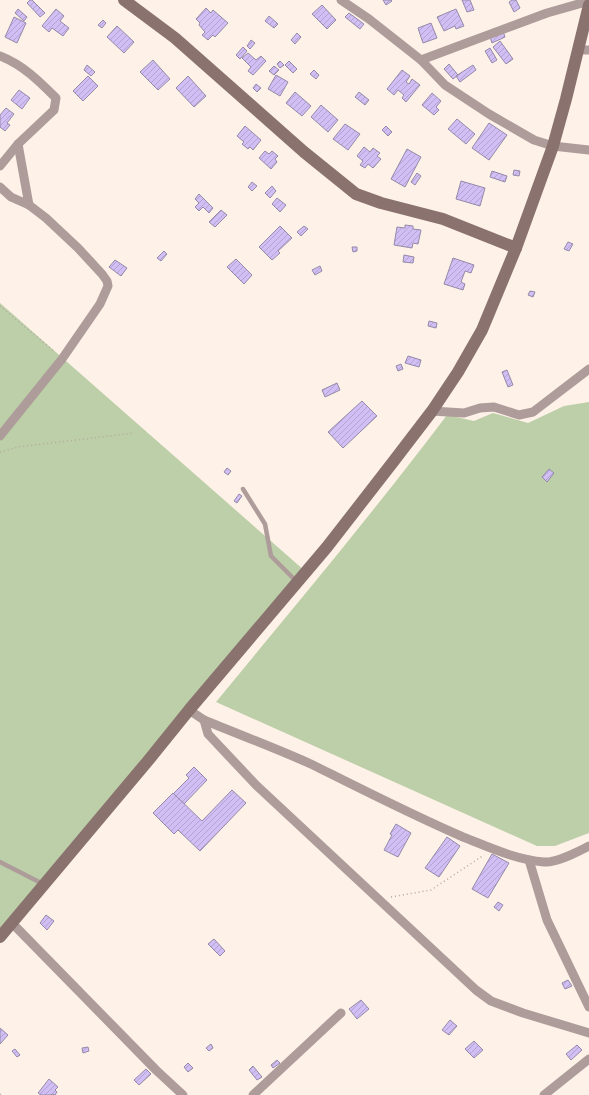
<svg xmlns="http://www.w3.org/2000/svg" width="589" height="1095" viewBox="0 0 589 1095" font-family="'Sofia Sans Condensed',sans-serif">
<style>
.green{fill:#bdcfa8}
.building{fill:url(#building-hatch);stroke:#948aa8}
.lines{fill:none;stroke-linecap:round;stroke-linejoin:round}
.path{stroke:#b5a9a0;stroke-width:1.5;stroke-dasharray:1 3;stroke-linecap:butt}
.lane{stroke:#ad9c9a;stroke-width:4.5}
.street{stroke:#ad9c9a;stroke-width:9}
.secondary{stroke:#8a726f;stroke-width:12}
</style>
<defs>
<pattern id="building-hatch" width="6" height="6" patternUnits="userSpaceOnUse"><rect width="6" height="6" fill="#d0bef5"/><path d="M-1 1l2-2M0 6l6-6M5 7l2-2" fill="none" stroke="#b2a3d1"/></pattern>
</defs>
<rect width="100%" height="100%" fill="#fef1e8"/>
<!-- green -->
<g class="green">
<path d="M0 303 305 571 0 936Z"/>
<path d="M589 402V833L555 846H537L216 702C294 607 373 513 447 415L474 421 493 413 528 423 564 406Z"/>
</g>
<!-- building -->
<g class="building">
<path d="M30 0H32L45 13 40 17 27 3Z"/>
<path d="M383 0H391L392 1 386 5Z"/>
<path d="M462 0H470L474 10 467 12Z"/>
<path d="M512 0H516L520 8 514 12 509 2Z"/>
<path d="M322 5 336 20 327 29 312 14Z"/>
<path d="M206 8 211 13 213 10 228 23 215 37 213 35 208 40 202 35 205 32 199 25 200 23 196 19Z"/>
<path d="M18 9 27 17 24 21 15 13Z"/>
<path d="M56 9 64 16 60 21 69 28 63 36 52 28 49 32 42 26Z"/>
<path d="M456 9 464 26 456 29 455 26 444 31 437 17Z"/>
<path d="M349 13 364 24 360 29 345 17Z"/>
<path d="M269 16 278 24 274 28 265 21Z"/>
<path d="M14 17 26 23 17 43 5 37Z"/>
<path d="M103 20 106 23 102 28 98 25Z"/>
<path d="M431 23 437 38 423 43 418 28Z"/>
<path d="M117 26 134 42 124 53 107 37Z"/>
<path d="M503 31 505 37 492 43 490 37Z"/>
<path d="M297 33 301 37 295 44 291 40Z"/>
<path d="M251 40 255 43 250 49 247 46Z"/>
<path d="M500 41 513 59 506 64 493 47Z"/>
<path d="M243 47 247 51 240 59 236 55Z"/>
<path d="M490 48 497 60 492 63 485 51Z"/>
<path d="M248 53 256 60 261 56 266 61 253 75 248 71 251 67 242 58Z"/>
<path d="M153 60 170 79 158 90 140 72Z"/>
<path d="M280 61 284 65 280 68 277 64Z"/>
<path d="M289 61 297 69 293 73 285 65Z"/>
<path d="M449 64 458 75 453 79 444 69Z"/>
<path d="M87 65 95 72 91 76 84 70Z"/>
<path d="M473 65 476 70 460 82 456 76Z"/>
<path d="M274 66 279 70 274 75 269 71Z"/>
<path d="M314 70 319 75 316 79 310 74Z"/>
<path d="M402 70 410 76 406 82 409 84 412 79 420 85 406 102 402 98 404 95 398 90 394 95 387 89Z"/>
<path d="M276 75 288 82 280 96 268 89Z"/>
<path d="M88 76 98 86 83 101 73 91Z"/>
<path d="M188 76 206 96 194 107 176 88Z"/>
<path d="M256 84 261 88 257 92 253 88Z"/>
<path d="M19 90 30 98 22 109 11 100Z"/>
<path d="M295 92 311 106 302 116 286 103Z"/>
<path d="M359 92 369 100 365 105 355 97Z"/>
<path d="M432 93 441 101 436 107 439 110 434 115 422 105Z"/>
<path d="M321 105 338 120 328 132 311 117Z"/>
<path d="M6 108 14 114 7 123 10 125 5 131 0 127V115Z"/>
<path d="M457 119 475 134 466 144 448 129Z"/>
<path d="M489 123 507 135 489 160 472 148Z"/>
<path d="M345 124 360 134 348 150 333 139Z"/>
<path d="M245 126 261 140 253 150 250 147 248 149 242 144 244 142 237 136Z"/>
<path d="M386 126 392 132 388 136 382 130Z"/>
<path d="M364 147 370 152 373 148 380 153 377 156 381 159 373 168 368 164 365 168 360 165 363 161 357 156Z"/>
<path d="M407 149 421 157 405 187 391 179Z"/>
<path d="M265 151 269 154 272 151 278 156 275 159 277 162 271 169 259 158Z"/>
<path d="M514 170 520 171 519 176 513 175Z"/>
<path d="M492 171 507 176 505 182 490 177Z"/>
<path d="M417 173 421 176 415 185 411 182Z"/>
<path d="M461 181 485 188 480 206 456 199Z"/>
<path d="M252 182 257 186 252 191 248 187Z"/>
<path d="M272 186 276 191 270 198 265 193Z"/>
<path d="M199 194 213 208 209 213 203 207 199 211 195 207 199 203 195 199Z"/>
<path d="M277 198 286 205 280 212 272 204Z"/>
<path d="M221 210 227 215 215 227 209 222Z"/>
<path d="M405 225 413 226V229L421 230 418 244 413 243 412 248 394 245 397 227 405 228Z"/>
<path d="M280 226 292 238 278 251 280 253 272 260 259 247Z"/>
<path d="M304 226 308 229 301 236 297 232Z"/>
<path d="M568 242 573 244 569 251 564 249Z"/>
<path d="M352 247H357V251L353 252Z"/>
<path d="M164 251 167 254 161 261 157 258Z"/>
<path d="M404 255 414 257 413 263 403 262Z"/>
<path d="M453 258 474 265 471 273 465 271 461 282 465 284 463 290 444 284Z"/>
<path d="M236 259 252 275 244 284 227 267Z"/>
<path d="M115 260 127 268 121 276 109 267Z"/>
<path d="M320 266 322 271 315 275 312 270Z"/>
<path d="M530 291 535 292 533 297 528 295Z"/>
<path d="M429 321 437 323 436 328 428 326Z"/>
<path d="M408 356 421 360 419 367 405 363Z"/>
<path d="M401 364 403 369 398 371 396 366Z"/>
<path d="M507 370 513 385 508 387 502 372Z"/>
<path d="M337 383 340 390 325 397 322 390Z"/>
<path d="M362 401 377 416 343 448 328 432Z"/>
<path d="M227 468 231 471 228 475 224 472Z"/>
<path d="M549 469 554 473 547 482 542 477Z"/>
<path d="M239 494 242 496 237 503 234 501Z"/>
<path d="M194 767 207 780 184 804 173 794 189 778 186 775Z"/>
<path d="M232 790 246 803 200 851 178 830 174 834 153 813 173 793 202 821Z"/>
<path d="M396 824 411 833 398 857 384 850 392 835 390 834Z"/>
<path d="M447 837 460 846 439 877 425 868Z"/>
<path d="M492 854 509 863 488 898 472 889Z"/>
<path d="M498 902 503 905 499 911 494 907Z"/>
<path d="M46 915 54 921 47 930 40 923Z"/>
<path d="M214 939 225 951 220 956 208 944Z"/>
<path d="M568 980 572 986 565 989 562 983Z"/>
<path d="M361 1000 369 1009 357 1019 349 1009Z"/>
<path d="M450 1020 457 1026 449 1035 442 1030Z"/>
<path d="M0 1028 8 1035 0 1044Z"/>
<path d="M474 1041 483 1050 474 1058 465 1049Z"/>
<path d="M211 1044 213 1048 209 1051 206 1048Z"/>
<path d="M577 1045 582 1050 571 1060 566 1054Z"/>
<path d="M88 1047 89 1051 83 1053 82 1048Z"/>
<path d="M15 1049 20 1055 17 1057 12 1051Z"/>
<path d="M277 1060 280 1063 273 1068 271 1065Z"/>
<path d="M188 1063 193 1068 188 1072 184 1067Z"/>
<path d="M253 1066 262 1077 257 1080 249 1070Z"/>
<path d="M146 1069 151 1074 139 1085 134 1080Z"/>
<path d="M49 1079 58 1087 55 1090 57 1092 55 1095 52 1094 51 1095H41L38 1093Z"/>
</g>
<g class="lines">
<!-- path -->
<g class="path">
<path d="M0 306 55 352"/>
<path d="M0 452 18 447 134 433"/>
<path d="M391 897 431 890 484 855"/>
<path d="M0 1094 1 1095"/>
</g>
<!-- lane -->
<g class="lane">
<path d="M243 489 265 524 271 556 296 581"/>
<path d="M0 862 43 884"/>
</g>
<!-- street -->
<g class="street">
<path d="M341 0 369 19 421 60 445 85 489 114 534 140 553 146 589 150"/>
<path d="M579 50H589"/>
<path d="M0 56C23 65 39 81 56 98L54 110 18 144 0 166"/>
<path d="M421 60 547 13 589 1"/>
<path d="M18 144 29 205"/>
<path d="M0 187 11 197 29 205 46 218 78 248 102 274 107 281 108 286 100 304 62 359 0 436"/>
<path d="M432 411 464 413 480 408 494 407 519 415 533 412 589 369"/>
<path d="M189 710 204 720C240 735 278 749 313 765 363 790 412 815 463 837 489 847 516 860 544 862 557 863 577 852 589 846"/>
<path d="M204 720 208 734 256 785 476 990 491 1001 523 1013 589 1033"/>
<path d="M529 860 547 920 589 1007"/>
<path d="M12 923 156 1070 183 1095"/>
<path d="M253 1095 341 1013"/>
<path d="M544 1095 589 1059"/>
</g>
<!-- secondary -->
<g class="secondary">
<path d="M124 0 175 38 304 152 356 194 381 203 443 219 516 248"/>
<path d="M0 937 147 762 189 710 327 547 393 462 432 411 458 372 482 330 516 248 553 146 566 99 589 5"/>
</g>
</g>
</svg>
